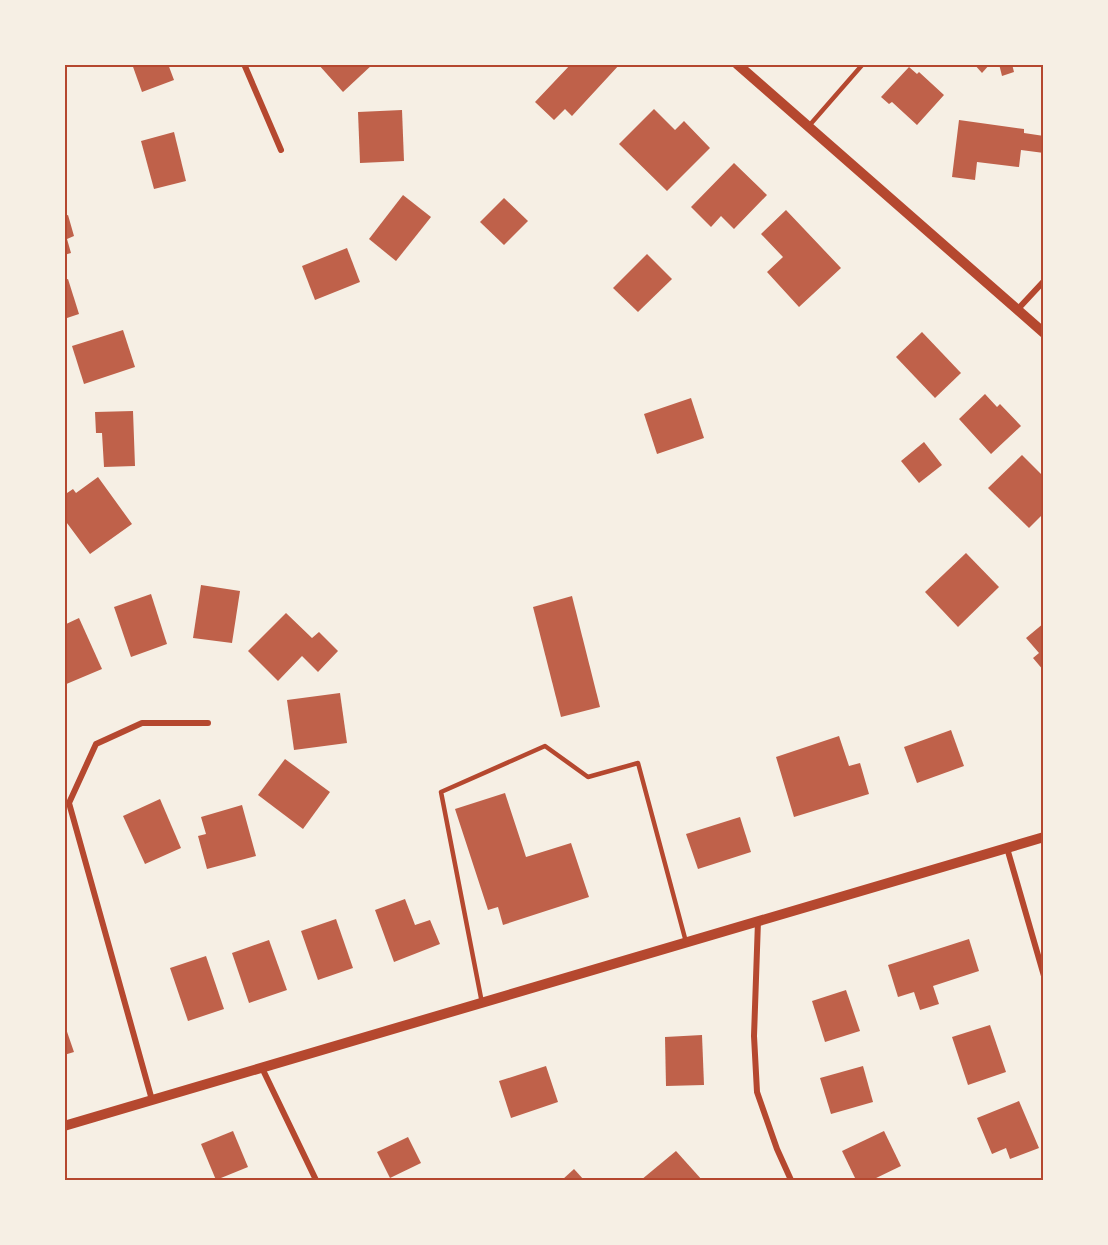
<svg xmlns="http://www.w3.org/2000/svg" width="1108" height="1245" viewBox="0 0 1108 1245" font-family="'DejaVu Sans',sans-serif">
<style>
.building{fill:#bf614a}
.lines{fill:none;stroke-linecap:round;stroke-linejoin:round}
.service{stroke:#b5482f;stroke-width:4.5}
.minor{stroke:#b5482f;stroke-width:6}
.tertiary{stroke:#b5482f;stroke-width:10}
.neatline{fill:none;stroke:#b5482f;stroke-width:2}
</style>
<rect width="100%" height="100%" fill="#f6efe4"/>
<!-- building -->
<g class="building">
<path d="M132 64H168L174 80 142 92Z"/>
<path d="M318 64H373L343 92Z"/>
<path d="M571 64H620L572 116 565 109 554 120 535 102Z"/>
<path d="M974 64H990L982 73Z"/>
<path d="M999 64H1012L1014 72 1002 76Z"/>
<path d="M909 67 917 74 919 72 944 95 917 125 892 102 889 104 881 97Z"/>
<path d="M654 109 675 130 684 121 710 148 667 191 619 144Z"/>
<path d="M402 110 404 161 360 163 358 112Z"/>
<path d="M959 120 1024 129V133L1044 136V153L1021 150 1019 167 977 162 975 180 952 177Z"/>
<path d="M174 132 186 181 154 189 141 141Z"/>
<path d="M734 163 767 195 734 229 721 216 711 227 691 207Z"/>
<path d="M403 195 431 217 396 261 369 239Z"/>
<path d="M504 198 528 221 504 245 480 222Z"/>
<path d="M786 210 841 268 799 307 767 272 783 257 761 234Z"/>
<path d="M68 215 74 236 67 239 71 253 64 255V216Z"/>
<path d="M347 248 360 282 315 300 302 266Z"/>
<path d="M647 254 672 279 638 312 613 288Z"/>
<path d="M68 279 79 314 64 319V280Z"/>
<path d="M123 330 135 367 84 384 72 346Z"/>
<path d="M922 332 961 373 935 398 896 357Z"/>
<path d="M985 394 997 407 1000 404 1021 426 991 454 959 419Z"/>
<path d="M691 398 704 438 657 454 644 414Z"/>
<path d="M133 411 135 466 104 467 102 433H96L95 412Z"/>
<path d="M924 442 942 465 919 483 901 461Z"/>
<path d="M1022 455 1044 477V513L1029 528 988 488Z"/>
<path d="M98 477 132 524 90 554 64 519V495L73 489 76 493Z"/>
<path d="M966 553 999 587 958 627 925 592Z"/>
<path d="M201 585 240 591 232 643 193 638Z"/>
<path d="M151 594 167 644 131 657 114 607Z"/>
<path d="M572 596 600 707 561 717 533 607Z"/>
<path d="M286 613 312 638 319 632 338 651 318 672 302 656 278 681 248 651Z"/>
<path d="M79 618 102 669 64 685V625Z"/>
<path d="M1044 623V671L1033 658 1039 653 1026 638Z"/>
<path d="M340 693 347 743 294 750 287 700Z"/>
<path d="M951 730 964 766 917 783 904 747Z"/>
<path d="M839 736 849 766 860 763 869 794 794 817 776 757Z"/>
<path d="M285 759 330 792 303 829 258 795Z"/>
<path d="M505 793 526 857 571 843 589 897 503 925 498 907 488 910 455 809Z"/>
<path d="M160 799 181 848 145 864 123 816Z"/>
<path d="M242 805 256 856 207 869 198 836 206 834 201 817Z"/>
<path d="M740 817 751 852 698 869 686 834Z"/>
<path d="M405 899 415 925 430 920 440 944 394 962 375 910Z"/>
<path d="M336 919 353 968 318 980 301 931Z"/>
<path d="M969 939 979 971 933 986 939 1004 920 1010 914 992 898 997 888 965Z"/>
<path d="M269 940 287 990 249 1003 232 953Z"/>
<path d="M206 956 224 1009 188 1021 170 968Z"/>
<path d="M846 990 860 1031 825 1042 812 1001Z"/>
<path d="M64 1023 74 1052 64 1055Z"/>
<path d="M990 1025 1006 1072 968 1085 952 1037Z"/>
<path d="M702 1035 704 1085 666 1086 665 1037Z"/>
<path d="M546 1066 558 1102 511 1118 499 1081Z"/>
<path d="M863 1066 873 1102 831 1114 820 1078Z"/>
<path d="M1019 1101 1039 1148 1010 1159 1006 1148 992 1154 977 1118Z"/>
<path d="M233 1131 248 1167 216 1180 201 1144Z"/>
<path d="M884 1131 901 1166 872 1180H856L842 1151Z"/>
<path d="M408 1137 421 1163 390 1178 377 1152Z"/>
<path d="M676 1151 702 1180H641Z"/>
<path d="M574 1169 584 1180H562Z"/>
</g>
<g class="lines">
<!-- service -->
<g class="service">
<path d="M808 127 863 64"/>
<path d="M482 1003 441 792 545 746 588 777 638 763 686 942"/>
</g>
<!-- minor -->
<g class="minor">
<path d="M244 64 281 150"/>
<path d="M1018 309 1044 281"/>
<path d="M1007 848 1044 976"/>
<path d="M758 921 754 1036 757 1092 777 1149 791 1180"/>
<path d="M262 1068 316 1180"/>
<path d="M152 1100 69 803 96 744 142 723H208"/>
</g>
<!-- tertiary -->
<g class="tertiary">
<path d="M737 64 1044 333"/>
<path d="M64 1126 1044 837"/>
</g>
</g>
<!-- border -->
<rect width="1108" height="1245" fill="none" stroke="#f6efe4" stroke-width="132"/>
<rect x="66" y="66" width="976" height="1113" class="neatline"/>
</svg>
